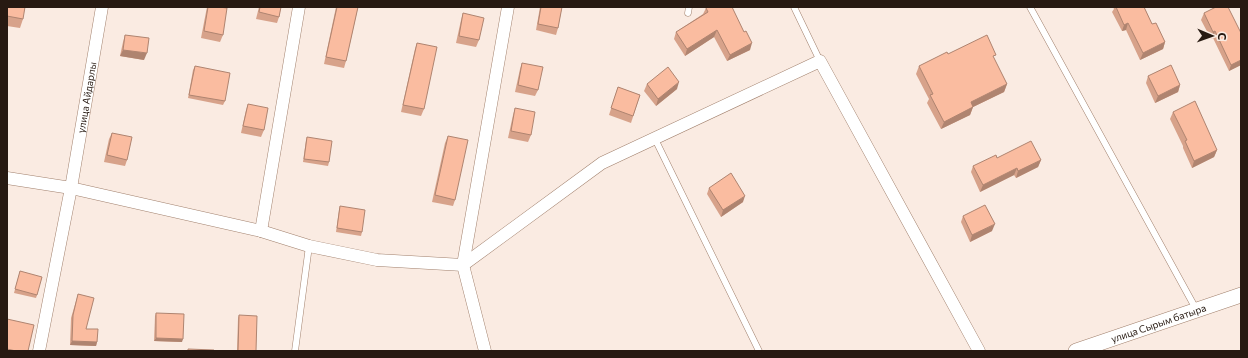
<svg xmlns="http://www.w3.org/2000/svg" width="1248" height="358" viewBox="0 0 1248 358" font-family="Commissioner,sans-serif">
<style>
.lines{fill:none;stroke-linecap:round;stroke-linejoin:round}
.service-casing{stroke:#a1806d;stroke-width:7}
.minor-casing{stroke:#a1806d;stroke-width:13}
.tertiary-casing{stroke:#a1806d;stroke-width:16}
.service{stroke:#fff;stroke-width:6}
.minor{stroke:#fff;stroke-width:12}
.tertiary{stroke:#fff;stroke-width:15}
.wall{fill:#d7a28a}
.shaded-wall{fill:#af8470}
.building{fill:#fabca0;stroke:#af8470}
.labels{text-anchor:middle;stroke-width:3.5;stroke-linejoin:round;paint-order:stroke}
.street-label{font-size:10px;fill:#271a12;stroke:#faebe2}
</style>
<rect width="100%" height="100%" fill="#faebe2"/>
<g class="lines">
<defs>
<g id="service">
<path d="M794 7 820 61"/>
<path d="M1030 7 1196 309"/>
<path d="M688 13 689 7"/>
<path d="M655 139 759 351"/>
<path d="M295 351 309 246"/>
</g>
<g id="minor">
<path d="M7 178 71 188 261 231 309 246 377 260 463 265 602 163 820 61 979 351"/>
<path d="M261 231 299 7"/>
<path id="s1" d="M39 351 71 188 102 7"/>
<path d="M485 351 463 265 508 7"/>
</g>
<g id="tertiary">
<path id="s2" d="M1076 351 1241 295"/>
</g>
</defs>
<!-- service casing -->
<use href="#service" class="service-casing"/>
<!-- minor casing -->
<use href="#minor" class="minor-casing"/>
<!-- tertiary casing -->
<use href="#tertiary" class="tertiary-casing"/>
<!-- service -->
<use href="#service" class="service"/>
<!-- minor -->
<use href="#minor" class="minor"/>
<!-- tertiary -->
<use href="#tertiary" class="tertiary"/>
</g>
<!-- wall -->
<g class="wall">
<path d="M7 7 23 19 20 28 7 26Z"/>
<path d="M207 7H219L223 35 220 42 201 38 206 12Z"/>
<path d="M259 7H281L279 17 277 23 256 19Z"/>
<path d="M336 7H358L346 61 344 68 324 64Z"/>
<path d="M540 7H562L558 28 556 35 536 30Z"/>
<path d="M1113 7H1144L1152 24 1165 42 1163 49 1140 60 1126 30 1122 31 1112 12 1114 9Z"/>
<path d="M706 8 750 50 727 61 714 37 685 56 674 39 676 32 703 14Z"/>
<path d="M463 13 479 40 476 47 456 43 461 20Z"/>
<path d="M1204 13 1241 65 1229 71 1213 38 1211 39 1201 20Z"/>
<path d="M125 35 144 60 120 56 123 42Z"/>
<path d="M417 43 424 109 421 116 401 112 415 49Z"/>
<path d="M994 59 1007 84 1004 92 973 107 970 115 941 129 927 103 929 99 916 74 919 66Z"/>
<path d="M522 63 538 90 535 96 515 92 520 69Z"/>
<path d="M195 66 225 101 223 105 188 98 193 70Z"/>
<path d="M1148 76 1180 85 1178 92 1155 103 1146 83Z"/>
<path d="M647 84 677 89 656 106 644 91Z"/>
<path d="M618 87 640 95 631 123 609 115Z"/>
<path d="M248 104 264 130 261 137 241 133 246 110Z"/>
<path d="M515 108 531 135 528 142 508 138 513 115Z"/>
<path d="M1173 112 1217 150 1214 157 1192 168 1183 148V146L1170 119Z"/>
<path d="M112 133 127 160 125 166 104 162 109 139Z"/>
<path d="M448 136 455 200 453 206 432 202 445 143Z"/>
<path d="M307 137 329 162 328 166 303 162 306 140Z"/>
<path d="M997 158 1041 160 1038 167 1016 178 1014 175 980 192 971 172 973 166Z"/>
<path d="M709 188 743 202 721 217 707 194Z"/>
<path d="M340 206 362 232 361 236 336 232 339 210Z"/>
<path d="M963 216 992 231 970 242 961 222Z"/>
<path d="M20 271 37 295 36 298 14 293Z"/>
<path d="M78 294 86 329 97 342 96 346 70 345 71 318Z"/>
<path d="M156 313 182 342 154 341 155 316Z"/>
<path d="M239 315 256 351H237L238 318Z"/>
<path d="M7 319 28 351H7Z"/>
</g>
<!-- shaded-wall -->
<g class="shaded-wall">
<path d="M1128 23 1126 30 1122 31 1124 25Z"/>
<path d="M717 30 714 37 685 56 687 49Z"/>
<path d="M1215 31 1213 38 1211 39 1213 32Z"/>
<path d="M1165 42 1163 49 1140 60 1143 53Z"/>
<path d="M752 43 750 50 727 61 730 55Z"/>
<path d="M123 50 147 53 144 60 120 56Z"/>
<path d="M1241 60V65L1229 71 1231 65Z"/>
<path d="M679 82 677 89 656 106 658 99Z"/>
<path d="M1007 84 1004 92 973 107 970 115 941 129 944 122 971 102Z"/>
<path d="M1180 85 1178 92 1155 103 1158 96Z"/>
<path d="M1217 150 1214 157 1192 168 1194 161Z"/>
<path d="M1041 160 1038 167 1016 178 1018 171Z"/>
<path d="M1017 168 1014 175 980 192 983 185Z"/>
<path d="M745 196 743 202 721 217 723 210Z"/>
<path d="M995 224 992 231 970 242 972 235Z"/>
<path d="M156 338 183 339 182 342 154 341Z"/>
<path d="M72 341 97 342 96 346 70 345Z"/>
</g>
<!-- building -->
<g class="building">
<path d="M7 7H25L23 19 7 16Z"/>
<path d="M208 7H219L227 8 223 35 204 31Z"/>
<path d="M260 7H281L279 17 259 12Z"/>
<path d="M337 7H358L346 61 326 57Z"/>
<path d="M541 7H562L558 28 538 24Z"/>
<path d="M708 7H732L744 32 746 31 752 43 730 55 717 30 687 49 676 32 708 12 706 8Z"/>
<path d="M1116 7H1144L1152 24 1156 23 1165 42 1143 53 1128 23 1124 25Z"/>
<path d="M1216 7H1228L1241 33V60L1231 65 1215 31 1213 32 1204 13Z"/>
<path d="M463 13 484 18 479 40 459 36Z"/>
<path d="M125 35 149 38 147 53 123 50Z"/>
<path d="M987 35 996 55 993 56 1007 84 971 102 973 107 944 122 930 95 933 94 919 66 947 52 948 54Z"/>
<path d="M417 43 437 47 424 109 403 105Z"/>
<path d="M522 63 543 67 538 90 518 85Z"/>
<path d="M1171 65 1180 85 1158 96 1148 76Z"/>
<path d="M195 66 230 73 225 101 189 95Z"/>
<path d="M668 67 679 82 658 99 647 84Z"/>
<path d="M618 87 640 95 633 116 611 108Z"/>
<path d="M1195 101 1217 150 1194 161 1185 141 1187 140 1173 112Z"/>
<path d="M248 104 268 108 264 130 243 126Z"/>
<path d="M515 108 535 112 531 135 511 131Z"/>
<path d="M112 133 132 137 127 160 107 155Z"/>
<path d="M448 136 468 140 455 200 435 195Z"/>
<path d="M307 137 332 141 329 162 304 159Z"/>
<path d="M1031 141 1041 160 1018 171 1017 168 983 185 973 166 996 155 997 158Z"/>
<path d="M731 173 745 196 723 210 709 188Z"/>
<path d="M985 205 995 224 972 235 963 216Z"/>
<path d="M340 206 365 210 362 232 337 228Z"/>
<path d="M20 271 42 277 37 295 15 289Z"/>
<path d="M78 294 94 298 86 329H98L97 342 72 341 73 315Z"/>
<path d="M156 313 184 314 183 339 156 338Z"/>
<path d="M239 315 257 316 256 351H238Z"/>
<path d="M7 319 34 325 28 351H16L7 349Z"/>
<path d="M188 349 214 350V351H188Z"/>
</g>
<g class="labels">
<!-- street labels -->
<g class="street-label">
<text dy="4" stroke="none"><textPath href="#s1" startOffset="258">улица Айдарлы</textPath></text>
<text dy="4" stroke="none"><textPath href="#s2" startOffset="87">улица Сырым батыра</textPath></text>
</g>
</g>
<!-- border -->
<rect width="1248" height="358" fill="none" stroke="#271a12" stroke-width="16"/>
<!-- north arrow -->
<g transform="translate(1212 36) rotate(92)" stroke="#faebe2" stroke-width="3" paint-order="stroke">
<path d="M0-3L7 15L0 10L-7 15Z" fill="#271a12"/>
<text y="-6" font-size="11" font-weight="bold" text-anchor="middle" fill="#271a12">С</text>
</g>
</svg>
